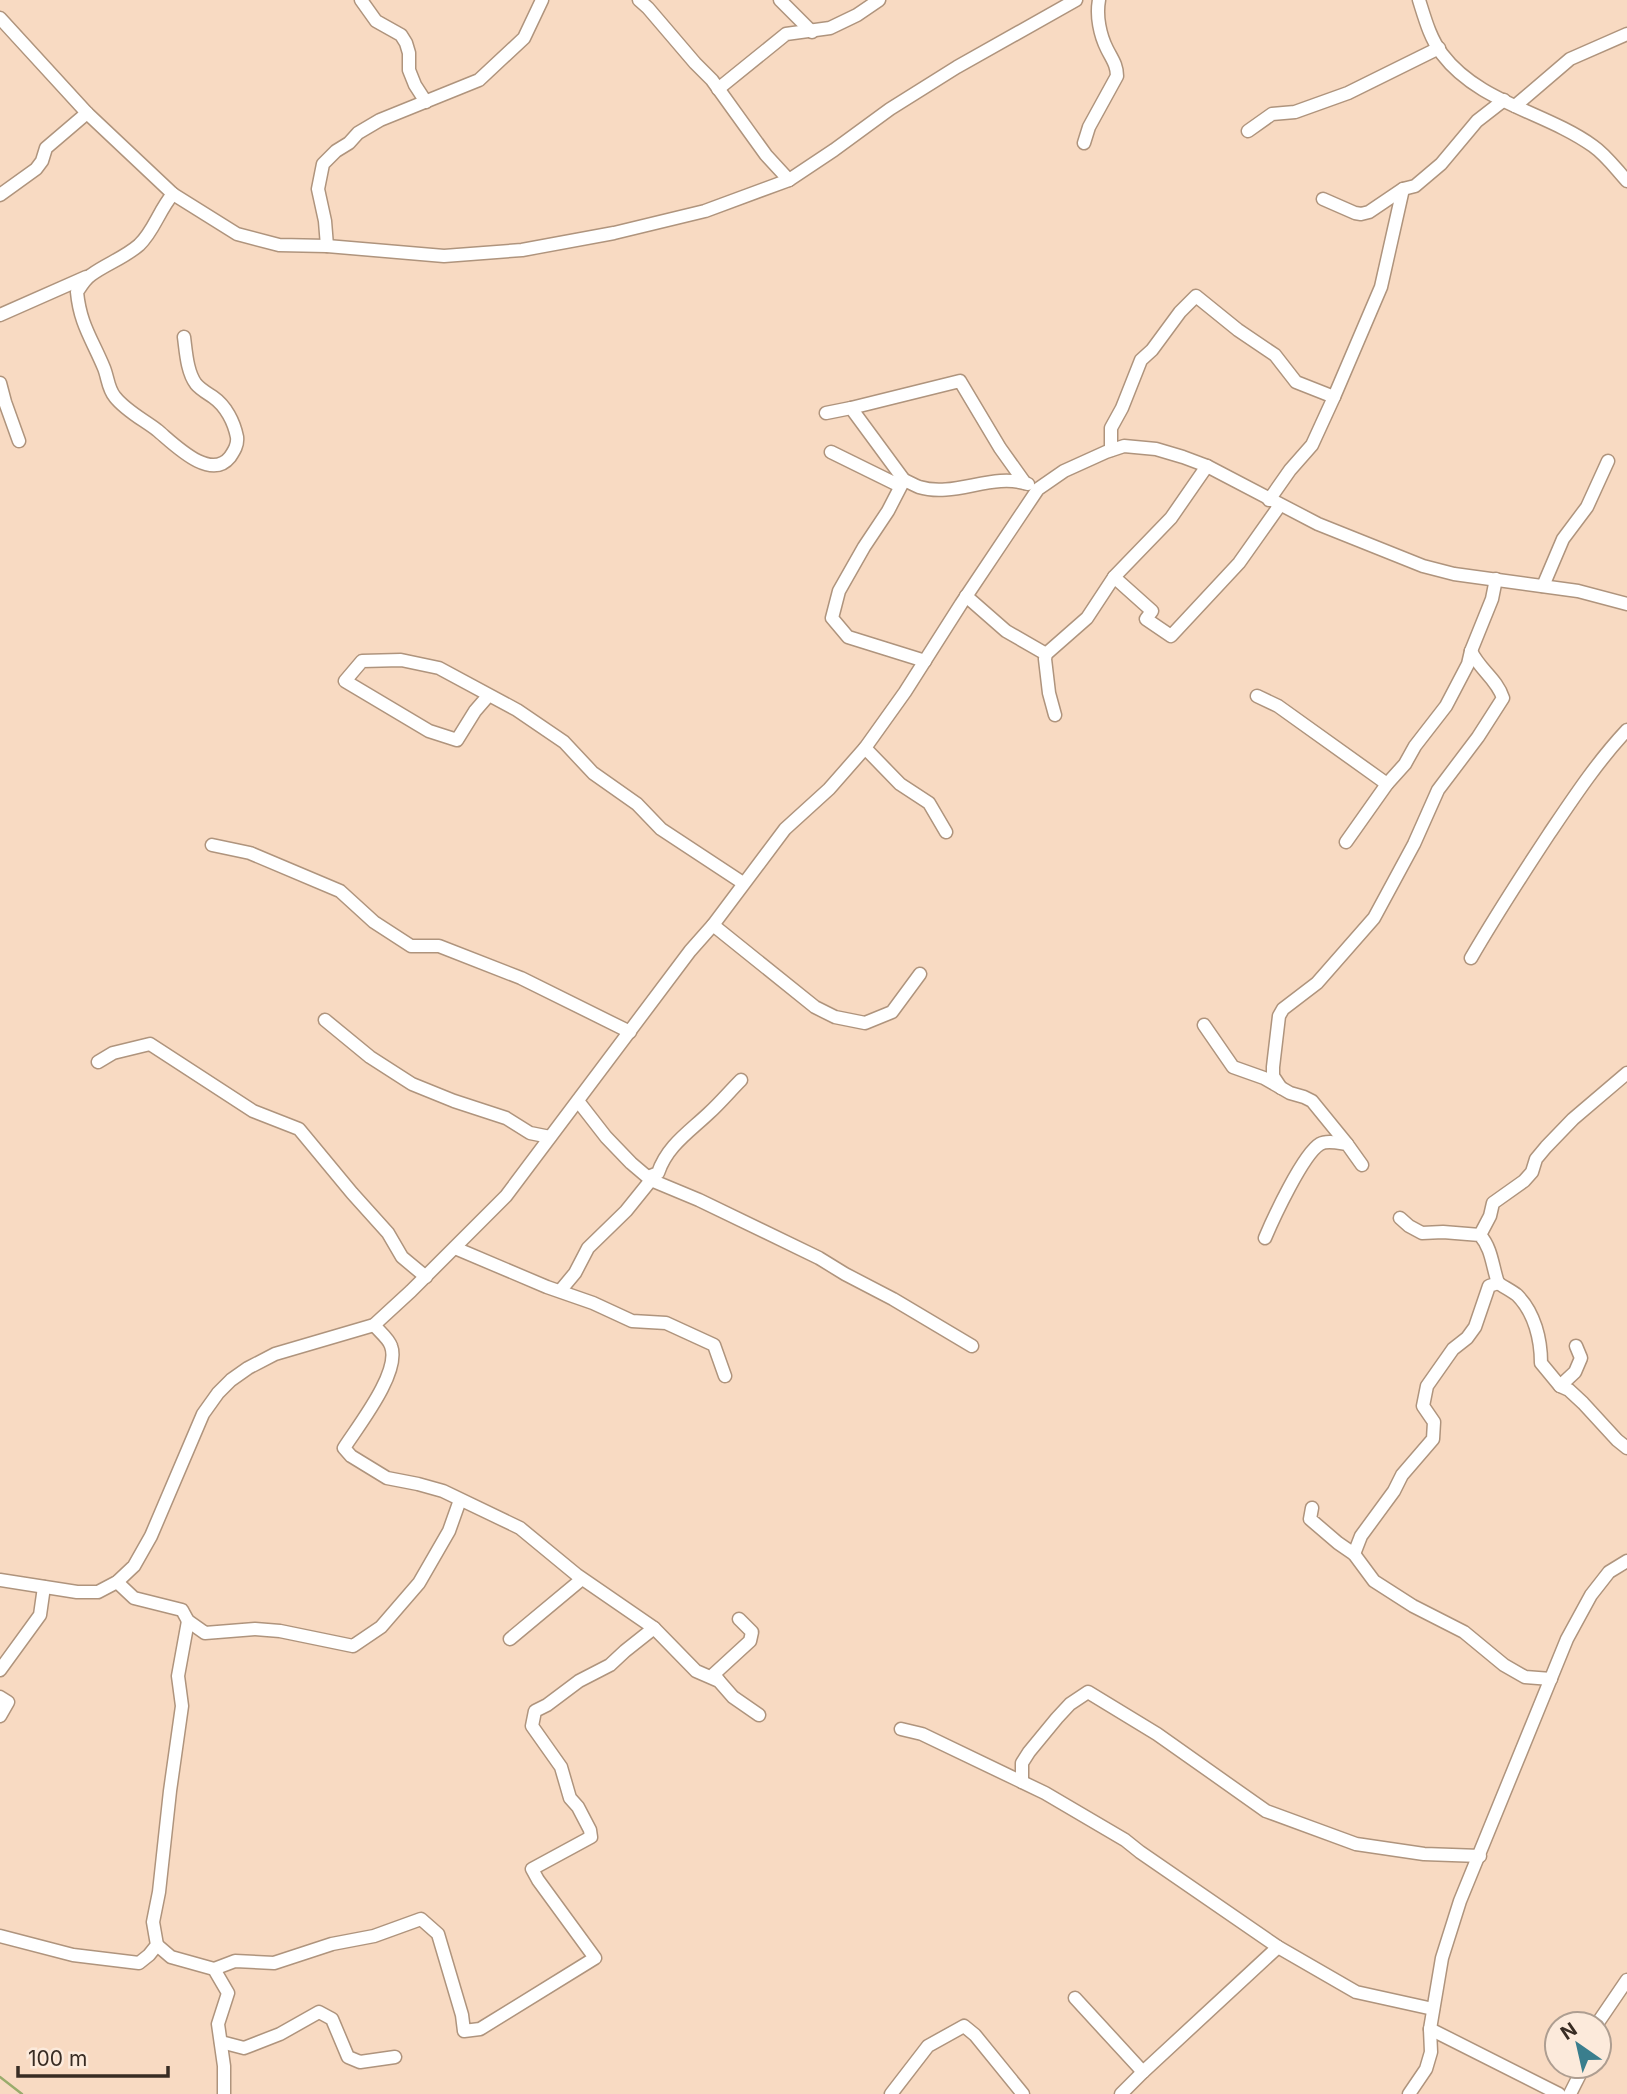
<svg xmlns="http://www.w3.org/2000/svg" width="1627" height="2094" viewBox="0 0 1627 2094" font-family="Inter,sans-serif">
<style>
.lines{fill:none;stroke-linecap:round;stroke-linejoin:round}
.stream{stroke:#99ac6c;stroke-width:2.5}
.street-casing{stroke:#af947d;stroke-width:15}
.street{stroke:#fff;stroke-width:12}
</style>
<rect width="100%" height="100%" fill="#f8dac2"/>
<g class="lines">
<!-- stream -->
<path class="stream" d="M0 2077 22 2094"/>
<defs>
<g id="street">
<path d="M361 0 376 21 401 35 406 43 409 53V70L415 85 426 102"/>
<path d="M639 0 648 8 695 63 712 80 766 155 789 180"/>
<path d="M780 0 812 32"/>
<path d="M1419 0C1425 19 1430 38 1442 54 1479 103 1546 112 1593 146 1606 155 1616 169 1627 181"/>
<path d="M0 18 87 113 173 194 237 234 279 245 327 246 444 256 522 250 614 233 705 211 789 180 834 150 890 109 957 67 1076 0"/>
<path d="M718 89 786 34 830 28 857 15 879 0"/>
<path d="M1515 106 1570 59 1627 34"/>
<path d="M1248 131 1272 114 1295 112 1348 93 1439 48"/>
<path d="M1084 143 1089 127 1117 76C1117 65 1112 59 1107 49 1100 35 1096 16 1099 0"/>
<path d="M173 194C159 210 154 231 139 245 124 258 106 264 91 275 85 279 81 286 77 292 80 324 92 339 104 368 108 378 108 389 115 397 126 411 144 420 157 430 173 443 210 482 230 457 234 451 238 445 237 437 234 422 226 406 213 397 207 393 200 389 196 384 187 372 186 352 184 337"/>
<path d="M0 195 36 169 42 161 46 148 87 113"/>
<path d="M1323 199 1355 213 1361 214 1369 212 1403 189 1415 186 1441 164 1477 121 1504 100"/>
<path d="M327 246 325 221 318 189 323 164 336 151 349 143 358 133 380 120 479 80 524 38 542 0"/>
<path d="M0 315 86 277"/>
<path d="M0 383 5 402 19 441"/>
<path d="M1334 397 1381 287 1403 189"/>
<path d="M851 408 960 381 1000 448 1025 483"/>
<path d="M826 413 851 408 904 480 888 511 864 547 839 591 832 618 848 637 925 661"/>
<path d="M1111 450V428L1122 408 1141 360 1152 350 1180 312 1196 296 1238 330 1275 355 1296 382 1334 397 1312 445 1290 470 1269 500"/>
<path d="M831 452 894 483 904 480C909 482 914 485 919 487 955 498 992 472 1028 484"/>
<path d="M1114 577 1152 611 1146 619 1171 636 1239 563 1280 505"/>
<path d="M1543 586 1563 539 1587 507 1608 461"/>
<path d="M966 596 1006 631 1046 654"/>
<path d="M488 696 475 711 457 740 429 731 345 681 362 661 401 660 439 668 517 710 564 742 593 773 637 804 661 829 743 883"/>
<path d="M1257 696 1278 706 1387 784"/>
<path d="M1055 715 1049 693 1045 659 1046 654 1087 618 1114 577 1171 518 1207 466"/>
<path d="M865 748 900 784 929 803 946 832"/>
<path d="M1346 842 1387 784 1405 764 1415 746 1446 706 1468 664 1471 651 1492 599 1496 579"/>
<path d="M212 845 250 853 340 891 374 922 411 946H439L521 978 630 1032"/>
<path d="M713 925 815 1007 835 1017 865 1023 892 1012 920 974"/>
<path d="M1471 958C1496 915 1522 875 1549 834 1574 797 1597 762 1627 730"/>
<path d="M325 1020 370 1057 412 1084 454 1101 506 1118 530 1133 550 1137"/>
<path d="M1204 1025 1233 1067 1264 1078 1290 1093 1304 1097 1312 1101 1347 1144"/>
<path d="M98 1062 113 1053 150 1044 253 1111 299 1129 352 1193 388 1233 402 1257 426 1277"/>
<path d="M1281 1088 1273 1076V1067L1279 1016 1283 1009 1317 983 1374 918 1414 844 1438 790 1478 737 1503 698C1497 679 1479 669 1471 651"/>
<path d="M578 1101 606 1137 631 1163 651 1180 699 1200 819 1258 845 1274 893 1299 972 1346"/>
<path d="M648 1177 658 1173C667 1146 689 1132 709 1113 720 1103 730 1091 741 1080"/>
<path d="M1480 1235 1490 1216 1493 1203 1524 1181 1532 1172 1536 1159 1546 1147 1573 1119 1627 1073"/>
<path d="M1265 1238C1273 1219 1303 1154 1320 1144 1327 1140 1339 1143 1347 1144L1362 1165"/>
<path d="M455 1248 547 1287 593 1303 632 1321 666 1323 714 1345 725 1376"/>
<path d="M1498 1283C1504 1287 1512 1291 1517 1295 1535 1313 1541 1340 1541 1363L1560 1386 1569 1390 1583 1403 1617 1440 1627 1448"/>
<path d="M560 1291 575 1273 588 1248 626 1211 651 1180"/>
<path d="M374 1325C379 1331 389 1339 391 1346 401 1372 358 1426 344 1448L351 1456 387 1478 418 1484 443 1491 520 1528 577 1575 654 1628 696 1671 719 1681 733 1697 759 1715"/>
<path d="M1560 1386 1575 1372 1581 1358 1576 1346"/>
<path d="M1312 1508 1310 1519 1338 1543 1354 1554 1374 1581 1413 1606 1464 1632 1504 1665 1525 1677 1551 1679"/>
<path d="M1354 1554 1361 1536 1394 1491 1402 1475 1433 1439 1434 1422 1423 1406 1427 1386 1453 1349 1467 1338 1475 1327 1489 1286 1498 1283C1492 1265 1492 1249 1480 1235L1443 1232 1422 1233 1409 1226 1400 1218"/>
<path d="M0 1580 77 1592H98L117 1582 134 1566 151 1536 203 1414 218 1393 231 1380 248 1368 275 1354 374 1325 411 1291 506 1196 690 951 713 925 785 829 829 789 865 748 905 692 961 604 1038 489 1064 471 1106 452 1124 446 1156 449 1183 457 1207 466 1318 524 1423 566 1454 574 1578 591 1627 604"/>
<path d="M117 1582 134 1598 182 1610 188 1621 205 1633 255 1629 280 1631 353 1646 381 1627 419 1583 449 1531 460 1500"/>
<path d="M510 1639 582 1579"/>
<path d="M0 1670 40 1615 44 1587"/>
<path d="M719 1681 714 1674 750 1641 752 1632 739 1619"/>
<path d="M0 1697 8 1702 0 1716"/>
<path d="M901 1729 922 1734 1045 1793 1125 1840 1140 1852 1278 1947 1356 1992 1433 2009"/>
<path d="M1022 1782V1763L1029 1752 1057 1718 1070 1704 1088 1692 1157 1734 1266 1811 1356 1844 1424 1854 1480 1856"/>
<path d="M0 1936 73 1955 139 1963 149 1955 157 1945 153 1922 159 1892 170 1791 182 1706 178 1676 188 1621"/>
<path d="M157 1945 171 1957 214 1969 228 1993 218 2024 224 2066V2094"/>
<path d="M214 1969 235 1961 274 1963 332 1944 374 1936 421 1919 438 1934 462 2015 464 2031 480 2029 595 1958 538 1880 532 1869 591 1837 590 1830 578 1807 570 1798 561 1767 532 1726 535 1711 547 1705 579 1681 610 1665 625 1651 654 1628"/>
<path d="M1075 1998 1143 2072"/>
<path d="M1597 2024 1627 1980"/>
<path d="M1430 2029 1559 2094"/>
<path d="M221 2042 244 2048 280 2034 319 2012 332 2019 348 2057 360 2062 395 2057"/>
<path d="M891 2094 928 2046 964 2026 975 2035 1023 2094"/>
<path d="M1121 2094 1143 2072 1278 1947"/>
<path d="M1409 2094 1426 2069 1431 2052 1430 2029 1442 1958 1460 1901 1567 1639 1591 1595 1609 1572 1627 1561"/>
<path d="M1570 2094 1584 2066"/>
</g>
</defs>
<!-- street casing -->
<use href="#street" class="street-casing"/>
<!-- street -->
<use href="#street" class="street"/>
</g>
<!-- north arrow -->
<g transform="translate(1578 2045) rotate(326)"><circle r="33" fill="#fceadb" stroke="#ae9e91" stroke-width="2"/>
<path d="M0-5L12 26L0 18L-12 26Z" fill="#3a7e8d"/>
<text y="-10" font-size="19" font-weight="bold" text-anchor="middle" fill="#382c23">N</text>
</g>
<!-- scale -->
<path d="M18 2066v10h150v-10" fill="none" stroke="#382c23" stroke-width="3.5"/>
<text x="28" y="2066" font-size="21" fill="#382c23" stroke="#fceadb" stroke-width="5" paint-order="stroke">100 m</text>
</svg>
